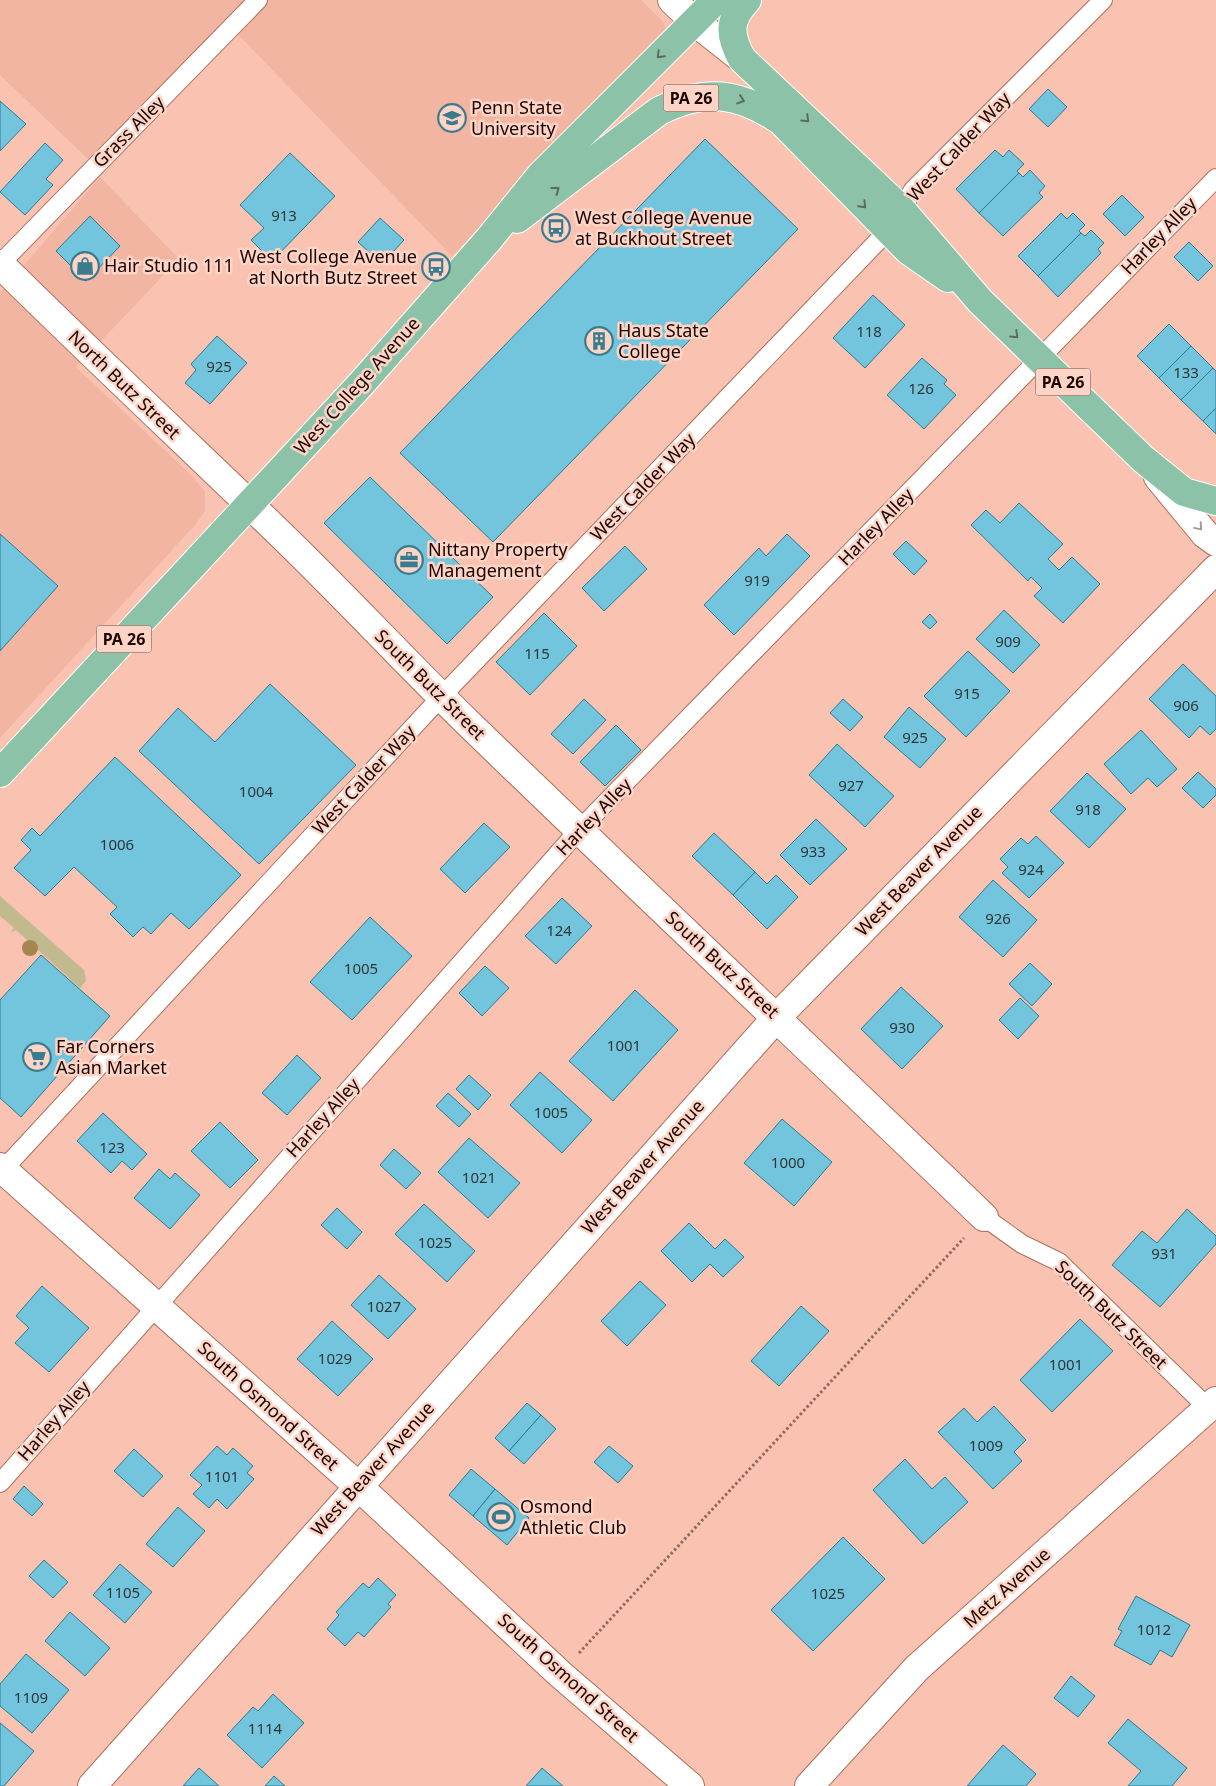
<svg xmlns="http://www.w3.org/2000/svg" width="1216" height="1786" viewBox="0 0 1216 1786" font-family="'Noto Sans',sans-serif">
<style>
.built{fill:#f2b5a2}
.green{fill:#c2ba8f}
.building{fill:#73c5dd;stroke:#267c92}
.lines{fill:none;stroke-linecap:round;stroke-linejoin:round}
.service-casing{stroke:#ad6e5a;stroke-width:20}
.minor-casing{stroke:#ad6e5a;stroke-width:30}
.primary-casing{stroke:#fff;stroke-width:30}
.path{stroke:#90695e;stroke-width:3;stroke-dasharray:2.5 2.5;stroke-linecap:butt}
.service{stroke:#fff;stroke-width:18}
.minor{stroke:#fff;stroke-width:28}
.primary{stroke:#8cc2a7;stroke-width:28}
.tree{fill:#a68650}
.oneway{stroke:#596d5c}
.oneway2{stroke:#a39b99}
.labels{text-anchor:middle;stroke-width:5;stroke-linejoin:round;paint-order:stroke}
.number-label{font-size:15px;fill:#303538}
.shield{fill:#fed4c6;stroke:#5e433c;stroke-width:1}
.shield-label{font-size:16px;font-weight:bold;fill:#1a0501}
.poi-label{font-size:18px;fill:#1a0501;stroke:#fed4c6;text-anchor:start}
.street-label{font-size:18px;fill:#1a0501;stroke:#fed4c6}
</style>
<rect width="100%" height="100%" fill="#fac3b1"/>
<!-- built -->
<g class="built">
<path d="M0 0H641L663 22 666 28 659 43 452 256 228 24 91 162 0 75Z"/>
<path d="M100 177 179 259 76 367 193 477 205 492V511L195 525 0 738V293Z"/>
</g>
<!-- green -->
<path class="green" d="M0 896 84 970 86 981 80 988 16 930 10 933 14 928 0 916Z"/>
<!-- building -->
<g class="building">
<path d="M1048 89 1067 107 1048 127 1029 109Z"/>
<path d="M0 101 26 124 0 151Z"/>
<path d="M705 139 798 229 493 542 400 453Z"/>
<path d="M45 143 63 160 46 179 53 185 25 215 0 192Z"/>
<path d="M995 150 1003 157 1009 150 1024 164 1017 171 1019 173 979 213 956 189Z"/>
<path d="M290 153 335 196 272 261 251 240 264 228 240 205Z"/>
<path d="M1030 170 1045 186 1039 193 1043 197 1003 236 979 213 1019 173 1023 177Z"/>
<path d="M1122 195 1144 217 1125 236 1103 214Z"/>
<path d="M1061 213 1067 219 1073 213 1085 225 1079 231 1081 233 1038 276 1018 256Z"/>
<path d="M90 216 120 246 86 281 56 251Z"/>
<path d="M380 218 404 240 382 264 358 242Z"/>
<path d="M1091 230 1104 243 1098 249 1101 253 1058 297 1038 276 1081 233 1085 236Z"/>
<path d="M1189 242 1213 266 1198 281 1174 257Z"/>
<path d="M873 295 905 325 865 368 833 338Z"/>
<path d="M1169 324 1191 346 1159 378 1137 356Z"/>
<path d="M217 336 247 363 210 404 185 383 196 370 191 364Z"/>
<path d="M1191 346 1213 368 1181 400 1159 378Z"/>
<path d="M922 358 947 380 944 384 956 395 924 429 887 395Z"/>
<path d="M1213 368 1216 371V408L1203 421 1181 400Z"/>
<path d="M1216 408V434L1203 421Z"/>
<path d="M370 477 493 597 447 644 324 523Z"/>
<path d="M1019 503 1063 544 1048 559 1059 570 1072 557 1100 584 1063 623 1034 596 1042 588 1031 577 1028 581 971 525 986 510 1000 523Z"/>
<path d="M0 534 58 586 0 651Z"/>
<path d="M787 534 810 556 734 635 704 605 759 548 766 556Z"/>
<path d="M906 541 927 561 914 575 893 554Z"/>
<path d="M625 546 647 569 604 611 582 588Z"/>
<path d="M1004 610 1040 645 1013 673 976 639Z"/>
<path d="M544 613 577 646 530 695 496 662Z"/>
<path d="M930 614 937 622 930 629 922 622Z"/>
<path d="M968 651 1010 691 966 737 924 696Z"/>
<path d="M1183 664 1216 696V729L1210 735 1200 726 1189 738 1149 699Z"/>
<path d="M270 684 356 765 259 864 139 751 178 708 215 742Z"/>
<path d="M584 699 606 720 573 754 551 734Z"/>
<path d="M843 699 863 717 850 731 830 713Z"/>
<path d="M909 707 946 739 920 768 884 737Z"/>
<path d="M616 725 641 750 605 786 580 762Z"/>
<path d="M1141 730 1177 769 1157 787 1148 778 1131 794 1104 764Z"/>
<path d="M837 744 894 796 865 827 809 775Z"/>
<path d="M115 757 241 875 189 929 171 913 151 934 143 927 133 937 110 914 117 907 74 867 45 896 14 868 31 850 21 840 32 828 40 836Z"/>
<path d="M1198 772 1216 789V795L1203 808 1182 788Z"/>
<path d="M1087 773 1126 809 1089 848 1050 811Z"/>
<path d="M816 819 847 849 810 885 780 855Z"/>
<path d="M484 823 510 847 465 893 440 869Z"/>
<path d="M714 833 755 872 733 895 692 856Z"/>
<path d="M1036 836 1064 863 1029 898 1002 873 1008 867 1000 859 1021 838 1028 844Z"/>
<path d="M755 872 767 884 776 875 798 897 767 929 733 895Z"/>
<path d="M993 880 1037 920 1003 957 959 917Z"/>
<path d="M562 898 592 926 556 964 525 936Z"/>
<path d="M370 917 412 956 352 1020 310 982Z"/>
<path d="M41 955 110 1016 21 1117 0 1098V1000Z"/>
<path d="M1030 963 1052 984 1032 1006 1009 984Z"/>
<path d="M485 966 509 988 482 1016 459 993Z"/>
<path d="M901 987 943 1026 902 1069 861 1029Z"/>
<path d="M635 990 678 1030 613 1101 569 1061Z"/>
<path d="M1020 998 1039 1016 1018 1039 999 1020Z"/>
<path d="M297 1055 321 1078 287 1115 262 1093Z"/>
<path d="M540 1072 592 1120 562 1153 510 1105Z"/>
<path d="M469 1075 491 1095 478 1110 456 1089Z"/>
<path d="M448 1093 471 1114 459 1127 436 1106Z"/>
<path d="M103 1113 147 1154 132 1170 122 1161 111 1173 77 1141Z"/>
<path d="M782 1119 832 1162 794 1206 744 1163Z"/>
<path d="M220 1122 258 1160 230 1188 191 1151Z"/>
<path d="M469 1138 520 1183 488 1218 438 1172Z"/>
<path d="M394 1149 421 1173 406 1189 380 1165Z"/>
<path d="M159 1169 170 1179 175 1173 200 1195 170 1229 134 1198Z"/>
<path d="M424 1204 475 1251 447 1282 395 1234Z"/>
<path d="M337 1208 362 1232 347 1249 321 1225Z"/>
<path d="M1187 1209 1216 1236V1244L1160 1307 1112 1265 1142 1231 1157 1243Z"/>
<path d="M689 1223 715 1249 725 1239 744 1257 723 1277 710 1264 692 1282 661 1251Z"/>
<path d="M379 1275 416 1309 388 1339 351 1305Z"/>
<path d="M640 1281 666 1305 627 1346 601 1321Z"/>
<path d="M42 1286 89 1328 49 1372 15 1343 29 1328 16 1316Z"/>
<path d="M801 1306 829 1331 779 1386 751 1361Z"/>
<path d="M1080 1319 1113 1351 1052 1412 1020 1380Z"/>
<path d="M332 1321 373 1359 338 1396 297 1359Z"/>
<path d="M527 1403 541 1415 509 1451 495 1438Z"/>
<path d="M994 1406 1026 1440 1014 1452 1022 1461 993 1489 938 1432 964 1408 977 1422Z"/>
<path d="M541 1415 556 1429 524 1464 509 1451Z"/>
<path d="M217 1446 227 1455 233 1448 253 1466 247 1473 254 1479 227 1509 217 1499 209 1508 193 1494 202 1485 190 1475Z"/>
<path d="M609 1446 633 1466 618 1483 594 1462Z"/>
<path d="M134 1449 163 1476 143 1497 114 1471Z"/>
<path d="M905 1459 932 1489 945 1477 968 1502 923 1544 873 1490Z"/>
<path d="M471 1469 495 1489 473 1516 449 1495Z"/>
<path d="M24 1486 43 1504 32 1516 13 1499Z"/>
<path d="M495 1489 529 1518 507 1545 473 1516Z"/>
<path d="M178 1507 205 1531 173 1567 146 1544Z"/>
<path d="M843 1537 885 1579 813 1651 771 1610Z"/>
<path d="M44 1560 68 1582 53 1598 29 1576Z"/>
<path d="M120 1564 152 1592 125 1623 93 1595Z"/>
<path d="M378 1578 396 1595 388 1604 391 1607 364 1637 358 1632 345 1646 327 1629 339 1615 336 1612 363 1583 369 1588Z"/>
<path d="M1136 1596 1190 1625 1172 1657 1160 1650 1151 1665 1114 1645 1122 1631 1118 1629Z"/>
<path d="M70 1612 110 1648 85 1676 45 1641Z"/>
<path d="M26 1654 69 1690 32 1733 0 1706V1684Z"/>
<path d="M1071 1676 1095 1696 1078 1717 1054 1698Z"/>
<path d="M273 1694 304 1723 262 1768 227 1735 253 1707 258 1711Z"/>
<path d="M1128 1719 1187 1768 1172 1786H1128L1141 1771 1108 1743Z"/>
<path d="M0 1723 34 1751 4 1786H0Z"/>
<path d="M1003 1745 1036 1774 1026 1786H967Z"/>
<path d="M199 1768 219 1786H183Z"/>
<path d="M542 1768 563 1786H526Z"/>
<path d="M274 1776 285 1786H265Z"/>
</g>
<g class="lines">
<defs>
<g id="service">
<path d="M0 264 258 0"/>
<path d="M0 1173 441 697 874 245 888 230 913 190 1103 0"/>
<path d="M984 1217 1022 1244 1059 1262 1209 1409"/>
<path d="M0 1483 579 830 1216 178"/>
</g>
<g id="minor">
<path d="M672 0 694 21 742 59"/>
<path d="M0 264C90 353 182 439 273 527 339 590 401 658 467 722 638 888 812 1051 984 1217"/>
<path d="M1158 477 1205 534 1216 542"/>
<path d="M0 1167 358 1486 560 1674 690 1786"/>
<path d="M92 1786 777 1017 1216 569"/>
<path d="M809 1786 917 1668 1216 1401"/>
</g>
<g id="primary">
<path d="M747 0C728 20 729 35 742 59L901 209 980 301 1143 459 1184 492 1216 501"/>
<path d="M517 219 659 111C705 88 739 92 781 121L909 251 948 278"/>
<path d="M0 773 361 384 489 239 540 176 716 0"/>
</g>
</defs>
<!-- service casing -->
<use href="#service" class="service-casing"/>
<!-- minor casing -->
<use href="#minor" class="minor-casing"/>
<!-- primary casing -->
<use href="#primary" class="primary-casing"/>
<!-- path -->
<path class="path" d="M579 1653 964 1238"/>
<!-- service -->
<use href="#service" class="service"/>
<!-- minor -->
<use href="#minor" class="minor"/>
<!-- primary -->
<use href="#primary" class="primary"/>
</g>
<!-- trees -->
<circle class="tree" cx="30" cy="948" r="8"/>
<!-- one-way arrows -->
<defs><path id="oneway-chevron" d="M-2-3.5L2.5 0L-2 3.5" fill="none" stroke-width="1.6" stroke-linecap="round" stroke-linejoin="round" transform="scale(1.25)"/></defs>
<g class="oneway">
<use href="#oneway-chevron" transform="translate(660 55) rotate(135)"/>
<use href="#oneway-chevron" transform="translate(741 100) rotate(18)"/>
<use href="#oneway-chevron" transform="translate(806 119) rotate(44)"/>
<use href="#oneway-chevron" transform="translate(556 190) rotate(-37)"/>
<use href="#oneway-chevron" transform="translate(863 205) rotate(46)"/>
<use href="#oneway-chevron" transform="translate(1015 335) rotate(44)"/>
</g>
<use class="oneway2" href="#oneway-chevron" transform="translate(1199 527) rotate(50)"/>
<!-- icons -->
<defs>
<symbol id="university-ring" viewBox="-11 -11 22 22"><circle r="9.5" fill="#fed4c6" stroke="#3a7c8e" stroke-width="1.5"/><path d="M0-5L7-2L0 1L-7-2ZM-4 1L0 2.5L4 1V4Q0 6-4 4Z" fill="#3a7c8e"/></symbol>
<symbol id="bus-ring" viewBox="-11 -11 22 22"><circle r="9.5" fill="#fed4c6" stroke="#3a7c8e" stroke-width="1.5"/><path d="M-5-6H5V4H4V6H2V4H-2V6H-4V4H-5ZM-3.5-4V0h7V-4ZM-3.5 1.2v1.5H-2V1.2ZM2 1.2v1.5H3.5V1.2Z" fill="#3a7c8e"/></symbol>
<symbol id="shop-ring" viewBox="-11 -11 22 22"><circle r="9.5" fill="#fed4c6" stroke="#3a7c8e" stroke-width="1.5"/><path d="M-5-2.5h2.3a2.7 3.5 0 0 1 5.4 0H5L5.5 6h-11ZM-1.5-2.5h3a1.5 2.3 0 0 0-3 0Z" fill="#3a7c8e"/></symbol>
<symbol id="building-ring" viewBox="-11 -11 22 22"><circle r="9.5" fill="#fed4c6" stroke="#3a7c8e" stroke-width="1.5"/><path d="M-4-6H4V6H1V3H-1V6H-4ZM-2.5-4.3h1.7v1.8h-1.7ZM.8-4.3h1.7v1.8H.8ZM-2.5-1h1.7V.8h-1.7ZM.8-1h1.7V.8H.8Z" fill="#3a7c8e"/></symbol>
<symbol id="office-ring" viewBox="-11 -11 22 22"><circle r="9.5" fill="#fed4c6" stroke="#3a7c8e" stroke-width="1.5"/><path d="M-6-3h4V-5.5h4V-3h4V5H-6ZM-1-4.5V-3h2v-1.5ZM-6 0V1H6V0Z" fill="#3a7c8e"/></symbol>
<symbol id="supermarket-ring" viewBox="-11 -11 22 22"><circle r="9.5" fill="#fed4c6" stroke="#3a7c8e" stroke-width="1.5"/><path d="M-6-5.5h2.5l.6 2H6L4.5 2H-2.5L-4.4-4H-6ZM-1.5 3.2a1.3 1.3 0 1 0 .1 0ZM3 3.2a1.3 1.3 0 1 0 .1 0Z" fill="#3a7c8e"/></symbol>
<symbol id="stadium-ring" viewBox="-11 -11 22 22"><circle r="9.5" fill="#fed4c6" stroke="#3a7c8e" stroke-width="1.5"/><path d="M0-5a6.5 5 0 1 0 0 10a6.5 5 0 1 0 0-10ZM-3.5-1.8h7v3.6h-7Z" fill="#3a7c8e"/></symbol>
</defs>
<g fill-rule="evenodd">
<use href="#university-ring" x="436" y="102" width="32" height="32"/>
<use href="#bus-ring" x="540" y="212" width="32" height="32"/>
<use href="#shop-ring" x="69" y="250" width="32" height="32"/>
<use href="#bus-ring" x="420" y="251" width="32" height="32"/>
<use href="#building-ring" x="583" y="325" width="32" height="32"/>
<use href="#office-ring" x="393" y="544" width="32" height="32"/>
<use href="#supermarket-ring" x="21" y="1041" width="32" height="32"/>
<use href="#stadium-ring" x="485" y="1501" width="32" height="32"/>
</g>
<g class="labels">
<!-- number labels -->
<g class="number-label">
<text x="284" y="221">913</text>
<text x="869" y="337">118</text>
<text x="219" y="372">925</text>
<text x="1186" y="378">133</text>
<text x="921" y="394">126</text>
<text x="757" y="586">919</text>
<text x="1008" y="647">909</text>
<text x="537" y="659">115</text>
<text x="967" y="699">915</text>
<text x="1186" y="711">906</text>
<text x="915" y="743">925</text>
<text x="851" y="791">927</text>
<text x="256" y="797">1004</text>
<text x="1088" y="815">918</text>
<text x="117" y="850">1006</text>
<text x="813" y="857">933</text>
<text x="1031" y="875">924</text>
<text x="998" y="924">926</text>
<text x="559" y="936">124</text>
<text x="361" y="974">1005</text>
<text x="902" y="1033">930</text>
<text x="624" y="1051">1001</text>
<text x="551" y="1118">1005</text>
<text x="112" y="1153">123</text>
<text x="788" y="1168">1000</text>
<text x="479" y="1183">1021</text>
<text x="435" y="1248">1025</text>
<text x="1164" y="1259">931</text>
<text x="384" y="1312">1027</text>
<text x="335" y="1364">1029</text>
<text x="1066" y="1370">1001</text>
<text x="986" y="1451">1009</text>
<text x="222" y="1482">1101</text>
<text x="123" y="1598">1105</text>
<text x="828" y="1599">1025</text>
<text x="1154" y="1635">1012</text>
<text x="31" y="1703">1109</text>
<text x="265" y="1734">1114</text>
</g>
<!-- shield labels -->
<g class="shield">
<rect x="663.5" y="84.5" width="55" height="27" rx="4"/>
<rect x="1035.5" y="368.5" width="55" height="27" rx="4"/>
<rect x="96.5" y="625.5" width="55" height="27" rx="4"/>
</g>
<g class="shield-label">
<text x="691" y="104">PA 26</text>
<text x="1063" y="388">PA 26</text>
<text x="124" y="645">PA 26</text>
</g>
<!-- poi labels -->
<g class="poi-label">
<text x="471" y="114">Penn State<tspan x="471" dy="21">University</tspan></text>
<text x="575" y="224">West College Avenue<tspan x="575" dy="21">at Buckhout Street</tspan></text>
<text x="417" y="263" text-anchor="end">West College Avenue<tspan x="417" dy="21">at North Butz Street</tspan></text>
<text x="104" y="272">Hair Studio 111</text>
<text x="618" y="337">Haus State<tspan x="618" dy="21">College</tspan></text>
<text x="428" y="556">Nittany Property<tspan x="428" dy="21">Management</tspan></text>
<text x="56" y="1053">Far Corners<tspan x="56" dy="21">Asian Market</tspan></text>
<text x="520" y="1513">Osmond<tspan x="520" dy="21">Athletic Club</tspan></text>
</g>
<!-- street labels -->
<g class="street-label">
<text transform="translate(129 132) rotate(-45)" y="6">Grass Alley</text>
<text transform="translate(959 147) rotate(-47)" y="6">West Calder Way</text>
<text transform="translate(1159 236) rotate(-46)" y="6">Harley Alley</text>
<text transform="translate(124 385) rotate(44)" y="6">North Butz Street</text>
<text transform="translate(357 386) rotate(-48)" y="6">West College Avenue</text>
<text transform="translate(643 487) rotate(-46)" y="6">West Calder Way</text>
<text transform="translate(876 527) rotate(-46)" y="6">Harley Alley</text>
<text transform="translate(430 685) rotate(45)" y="6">South Butz Street</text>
<text transform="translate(364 780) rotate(-47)" y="6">West Calder Way</text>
<text transform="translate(594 817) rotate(-46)" y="6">Harley Alley</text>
<text transform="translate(919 871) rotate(-46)" y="6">West Beaver Avenue</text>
<text transform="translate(722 965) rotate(43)" y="6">South Butz Street</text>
<text transform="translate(323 1118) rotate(-48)" y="6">Harley Alley</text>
<text transform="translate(643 1167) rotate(-48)" y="6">West Beaver Avenue</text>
<text transform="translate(1111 1315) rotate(44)" y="6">South Butz Street</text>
<text transform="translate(268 1406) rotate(42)" y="6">South Osmond Street</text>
<text transform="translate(54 1421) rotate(-49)" y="6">Harley Alley</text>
<text transform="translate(373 1469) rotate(-48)" y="6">West Beaver Avenue</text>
<text transform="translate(1007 1588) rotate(-42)" y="6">Metz Avenue</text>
<text transform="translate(568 1678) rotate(42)" y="6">South Osmond Street</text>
</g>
</g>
</svg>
